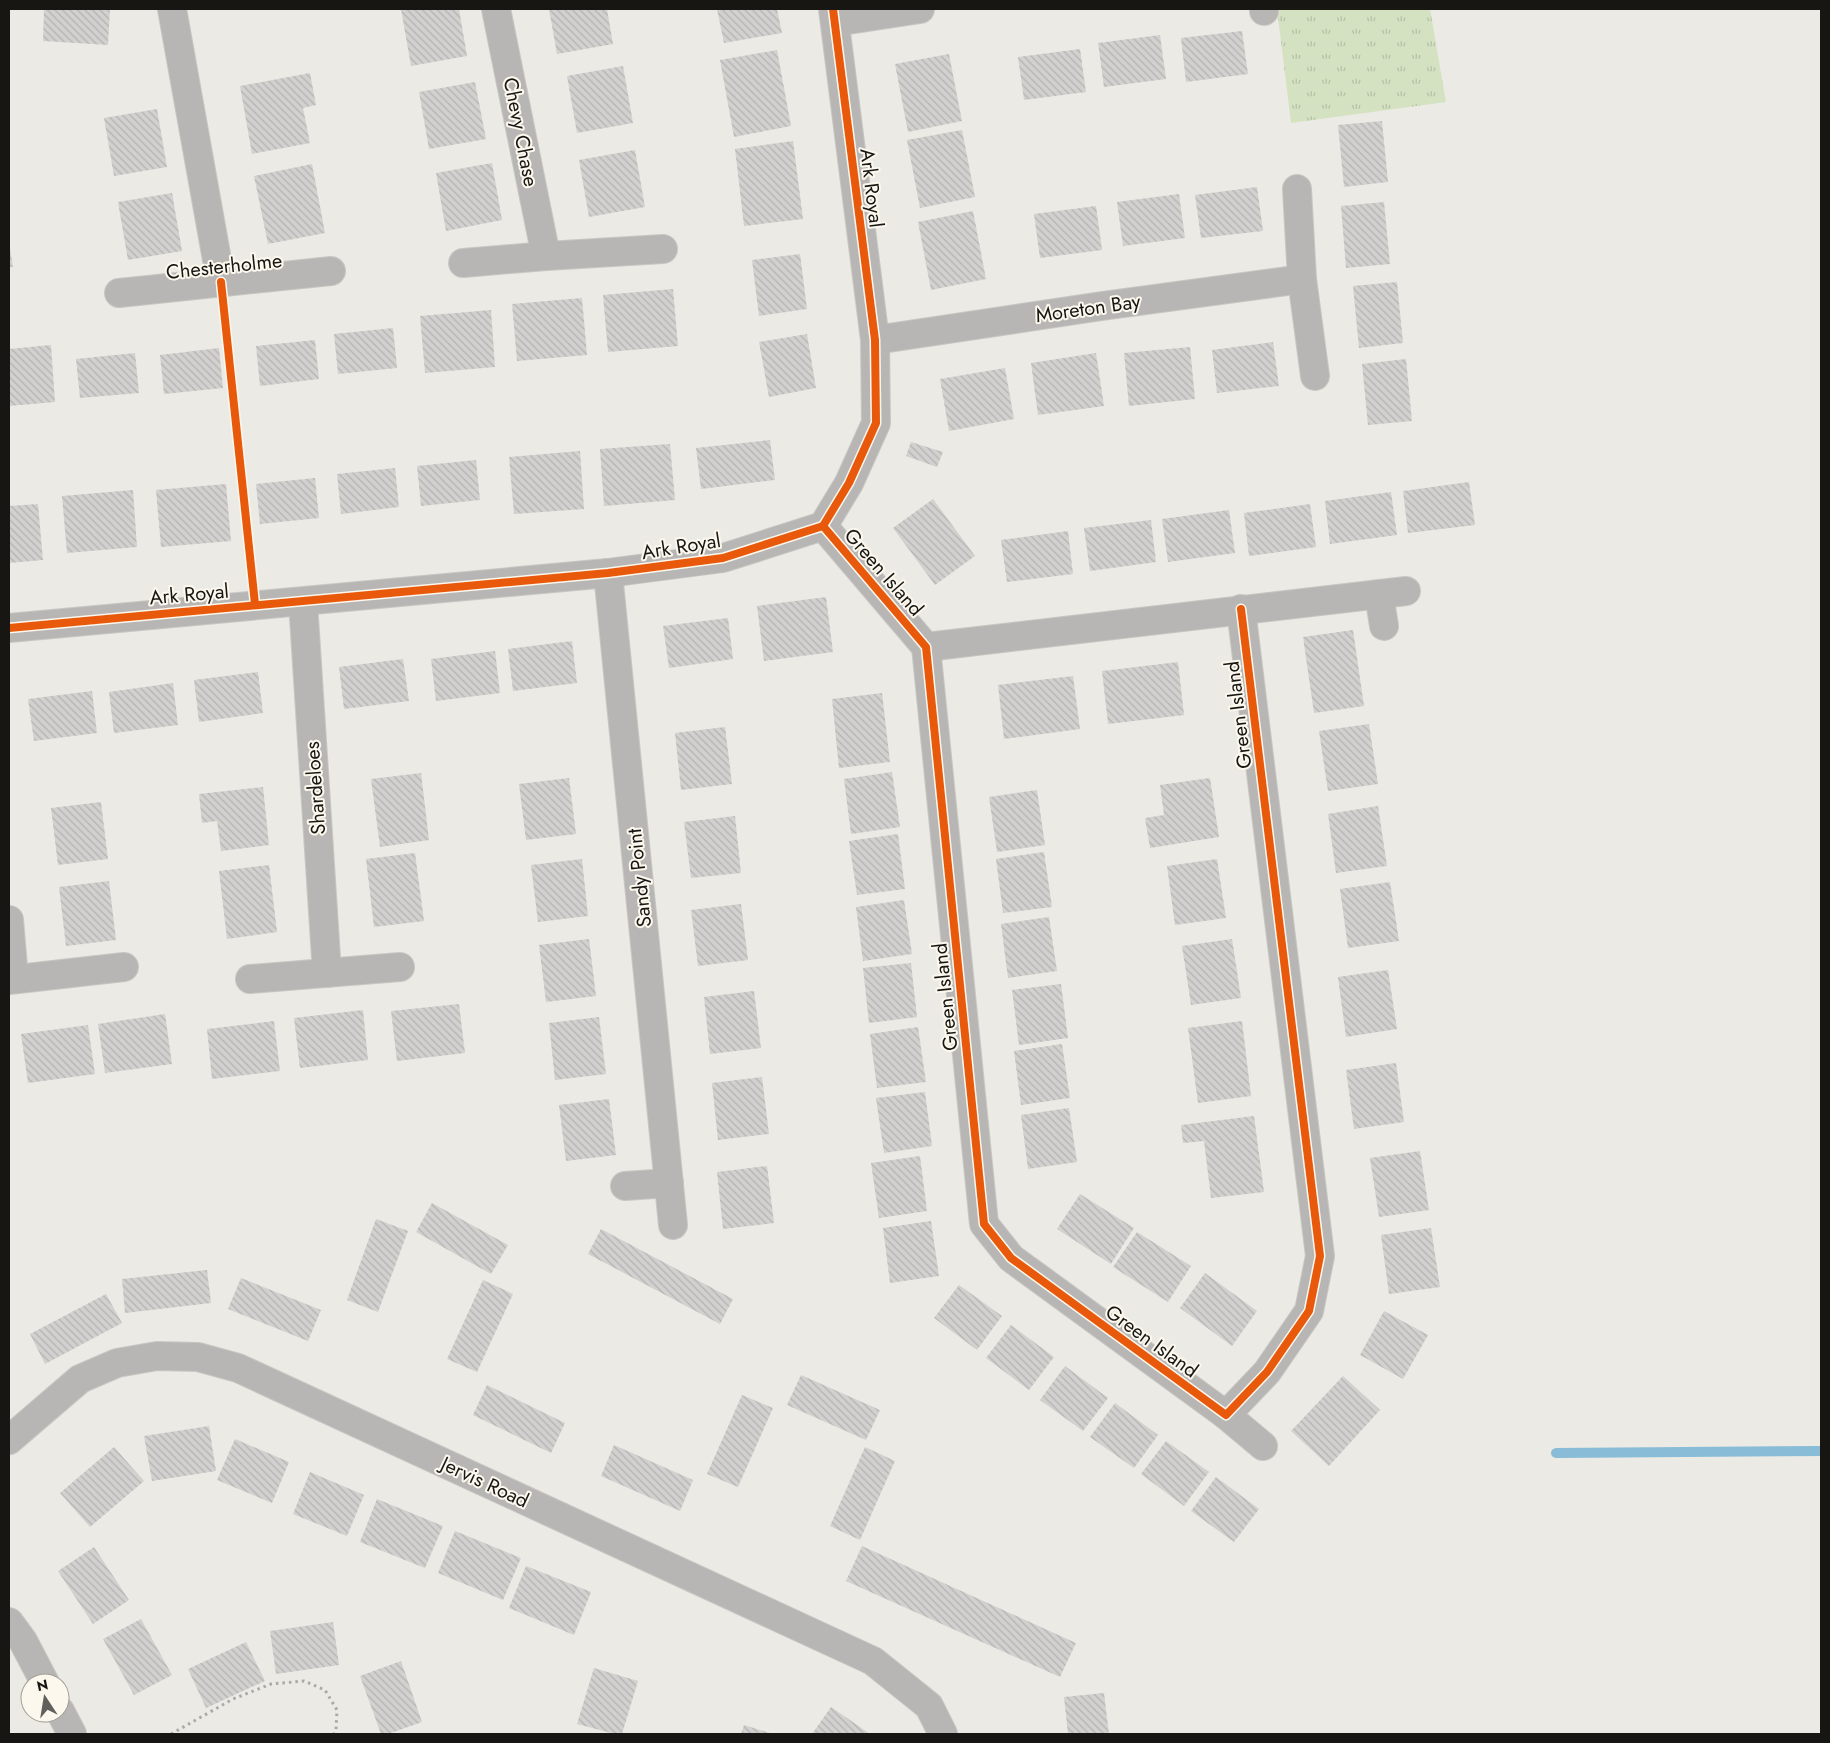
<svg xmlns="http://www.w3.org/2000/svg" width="1830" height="1743" viewBox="0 0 1830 1743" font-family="Jost,sans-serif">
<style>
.grass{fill:url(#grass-tufts)}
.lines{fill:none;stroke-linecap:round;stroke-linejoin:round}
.stream{stroke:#89bcd6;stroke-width:10}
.building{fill:url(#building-back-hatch)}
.minor-casing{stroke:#c8c7c3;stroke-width:30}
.path{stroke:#aaa9a7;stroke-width:3;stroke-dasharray:2.5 4;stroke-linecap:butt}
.minor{stroke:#b7b6b5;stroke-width:28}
.cycleway-casing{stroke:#fcf8ee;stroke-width:11}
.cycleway{stroke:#e8590c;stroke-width:8}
.labels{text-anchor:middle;stroke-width:4;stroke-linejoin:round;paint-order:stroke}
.street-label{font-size:20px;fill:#171613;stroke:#fcf8ee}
</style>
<defs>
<pattern id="grass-tufts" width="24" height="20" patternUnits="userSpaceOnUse" patternTransform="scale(1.25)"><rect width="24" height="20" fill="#d4e2c2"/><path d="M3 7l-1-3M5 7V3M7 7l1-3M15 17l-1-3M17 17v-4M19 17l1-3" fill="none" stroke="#b5c1a6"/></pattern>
<pattern id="building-back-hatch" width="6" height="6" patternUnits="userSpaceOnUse" patternTransform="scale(1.25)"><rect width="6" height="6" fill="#d3d1d0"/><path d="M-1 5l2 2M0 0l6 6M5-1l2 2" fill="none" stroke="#b4b3b2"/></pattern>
</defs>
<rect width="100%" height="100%" fill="#ebeae4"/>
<!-- grass -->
<path class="grass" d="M1277 9H1430L1446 102 1291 123Z"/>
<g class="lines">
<!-- stream -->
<path class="stream" d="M1556 1453 1821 1451"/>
</g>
<!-- building -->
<g class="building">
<path d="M44 9H110L108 45 43 41Z"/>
<path d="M401 9H459L467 56 411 66Z"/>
<path d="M549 9H607L613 44 557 54Z"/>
<path d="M717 9H777L782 33 724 43Z"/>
<path d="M1242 31 1248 74 1186 82 1181 38Z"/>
<path d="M1160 35 1166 79 1104 87 1098 43Z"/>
<path d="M1080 49 1086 92 1024 100 1018 57Z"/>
<path d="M777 50 791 126 734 137 720 60Z"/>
<path d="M949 54 962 121 908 132 895 64Z"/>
<path d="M623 66 633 123 577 133 567 76Z"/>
<path d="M310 73 316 105 303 108 310 143 252 154 240 86Z"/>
<path d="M475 82 486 139 429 149 419 92Z"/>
<path d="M157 109 167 167 114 176 104 118Z"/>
<path d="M1382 121 1388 182 1344 187 1338 125Z"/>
<path d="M962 130 975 197 920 208 907 140Z"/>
<path d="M793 141 803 219 744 226 735 149Z"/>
<path d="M635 150 645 207 589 217 579 160Z"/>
<path d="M492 163 502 220 446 231 436 173Z"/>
<path d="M312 164 325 233 268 244 254 176Z"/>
<path d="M1257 187 1263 231 1201 238 1195 195Z"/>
<path d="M172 193 182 251 128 260 118 202Z"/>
<path d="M1179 194 1185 238 1123 246 1117 202Z"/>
<path d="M1384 202 1390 264 1346 268 1341 206Z"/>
<path d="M1096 206 1102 250 1040 258 1034 214Z"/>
<path d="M973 211 986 279 931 290 918 222Z"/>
<path d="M9 243 13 267H9Z"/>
<path d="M800 254 807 309 759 316 752 260Z"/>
<path d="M1397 282 1403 343 1359 348 1353 286Z"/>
<path d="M673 289 678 346 608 352 603 295Z"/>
<path d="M582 298 587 355 517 361 512 304Z"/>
<path d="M491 310 495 367 425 373 420 316Z"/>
<path d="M393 328 397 368 338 374 334 334Z"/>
<path d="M807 334 816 388 769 397 759 342Z"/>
<path d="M315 340 319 379 260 386 256 346Z"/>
<path d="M1273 342 1279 386 1217 393 1212 350Z"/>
<path d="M51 345 55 402 9 406V349Z"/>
<path d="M1190 347 1195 399 1129 406 1124 353Z"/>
<path d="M219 348 223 388 164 394 160 355Z"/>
<path d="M135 353 139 393 80 398 76 359Z"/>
<path d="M1096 353 1104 406 1038 415 1031 363Z"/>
<path d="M1406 359 1412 421 1368 425 1362 364Z"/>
<path d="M1005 368 1014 419 949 431 940 379Z"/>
<path d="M770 440 775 480 701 489 696 448Z"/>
<path d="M911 442 943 452 937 467 906 456Z"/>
<path d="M670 444 675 500 604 506 600 449Z"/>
<path d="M580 451 584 509 514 514 509 457Z"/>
<path d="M476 460 480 500 421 506 417 466Z"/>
<path d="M395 468 399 507 341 514 337 474Z"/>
<path d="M315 478 319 518 260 524 256 484Z"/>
<path d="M1469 482 1475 525 1408 533 1403 491Z"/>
<path d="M226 484 231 541 161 547 156 490Z"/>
<path d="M133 490 137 547 67 553 62 496Z"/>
<path d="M1391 492 1397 535 1330 544 1325 501Z"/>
<path d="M933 499 975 556 935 585 893 528Z"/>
<path d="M38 504 43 560 9 563V506Z"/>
<path d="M1310 504 1316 547 1249 556 1244 513Z"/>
<path d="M1229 510 1235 553 1168 562 1162 519Z"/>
<path d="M1151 520 1156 562 1090 571 1084 528Z"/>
<path d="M1068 531 1073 574 1007 582 1001 540Z"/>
<path d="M826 597 833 652 764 661 757 606Z"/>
<path d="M728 618 733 659 669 668 663 626Z"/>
<path d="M1353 630 1364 706 1314 713 1303 637Z"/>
<path d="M572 641 577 683 513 691 508 649Z"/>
<path d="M495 651 500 693 436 701 431 659Z"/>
<path d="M403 659 409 701 344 709 339 667Z"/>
<path d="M1178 662 1184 715 1108 724 1102 671Z"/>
<path d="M258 672 263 713 199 722 194 680Z"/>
<path d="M1073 676 1080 729 1004 739 998 685Z"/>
<path d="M173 683 178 725 114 733 109 692Z"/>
<path d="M92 691 97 733 34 741 28 699Z"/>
<path d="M882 693 890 762 839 768 832 699Z"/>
<path d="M1369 724 1378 784 1328 791 1319 731Z"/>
<path d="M725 727 732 784 681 790 675 733Z"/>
<path d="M892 772 900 827 851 834 844 779Z"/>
<path d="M421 773 429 840 380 847 371 779Z"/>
<path d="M569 778 576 834 526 840 519 784Z"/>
<path d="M1210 778 1219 837 1150 848 1145 818 1164 815 1160 785Z"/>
<path d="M263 787 269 845 221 851 217 821 202 823 199 794Z"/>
<path d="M1037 790 1045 845 997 852 989 797Z"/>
<path d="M101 802 108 859 58 865 51 808Z"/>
<path d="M1378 806 1387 866 1336 873 1328 814Z"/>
<path d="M735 816 741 873 691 878 684 822Z"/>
<path d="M898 834 905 889 857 895 849 841Z"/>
<path d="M1044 852 1052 907 1003 913 996 859Z"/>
<path d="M415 853 424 921 374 927 366 859Z"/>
<path d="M582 859 588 916 538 922 531 865Z"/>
<path d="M1217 859 1226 918 1175 925 1167 866Z"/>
<path d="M269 865 277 932 227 939 219 871Z"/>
<path d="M109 881 116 940 66 946 59 887Z"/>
<path d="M1390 882 1399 941 1348 948 1340 889Z"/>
<path d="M904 900 912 954 863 961 856 907Z"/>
<path d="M741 904 748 960 698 966 691 910Z"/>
<path d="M1049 917 1057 971 1008 978 1001 924Z"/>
<path d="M589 939 596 996 546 1002 539 945Z"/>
<path d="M1232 939 1241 998 1191 1005 1182 946Z"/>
<path d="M911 963 917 1017 869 1023 863 968Z"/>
<path d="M1388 970 1397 1029 1346 1037 1338 977Z"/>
<path d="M1061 984 1068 1038 1019 1045 1012 990Z"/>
<path d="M754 991 761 1048 710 1054 704 997Z"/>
<path d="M459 1004 465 1053 397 1061 391 1011Z"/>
<path d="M363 1010 368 1060 300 1068 294 1018Z"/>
<path d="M165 1014 172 1064 105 1073 98 1024Z"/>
<path d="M599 1017 606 1074 555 1080 549 1023Z"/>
<path d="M274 1021 280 1071 212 1079 207 1029Z"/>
<path d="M1242 1021 1251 1096 1198 1103 1188 1028Z"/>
<path d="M88 1025 95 1074 28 1083 21 1034Z"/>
<path d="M918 1027 926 1082 877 1088 870 1034Z"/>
<path d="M1062 1044 1070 1098 1021 1105 1014 1051Z"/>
<path d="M1396 1063 1404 1122 1354 1129 1346 1070Z"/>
<path d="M762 1077 769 1134 718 1140 712 1083Z"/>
<path d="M925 1092 932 1146 884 1153 876 1098Z"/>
<path d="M609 1099 616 1155 566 1161 559 1105Z"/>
<path d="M1069 1108 1077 1162 1028 1169 1021 1115Z"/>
<path d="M1254 1116 1264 1192 1211 1198 1204 1141 1183 1143 1181 1125Z"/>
<path d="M1420 1151 1429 1210 1379 1217 1370 1158Z"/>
<path d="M920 1156 927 1211 879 1218 871 1163Z"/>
<path d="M767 1166 774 1223 723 1229 717 1172Z"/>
<path d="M1080 1194 1134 1228 1111 1264 1057 1229Z"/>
<path d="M432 1203 508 1245 491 1274 416 1232Z"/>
<path d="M376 1219 408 1231 378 1312 347 1300Z"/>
<path d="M931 1221 939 1276 890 1283 883 1228Z"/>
<path d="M1431 1228 1440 1287 1389 1294 1381 1235Z"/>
<path d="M601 1229 733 1299 720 1324 588 1254Z"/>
<path d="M1137 1232 1191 1266 1168 1302 1113 1267Z"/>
<path d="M207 1270 211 1303 125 1313 122 1279Z"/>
<path d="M1205 1273 1257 1311 1232 1346 1180 1308Z"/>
<path d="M241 1278 321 1310 308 1341 228 1309Z"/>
<path d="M483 1280 513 1294 477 1372 447 1359Z"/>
<path d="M959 1285 1002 1316 977 1350 934 1318Z"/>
<path d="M106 1294 122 1323 45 1364 30 1334Z"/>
<path d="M1384 1311 1428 1335 1403 1379 1360 1355Z"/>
<path d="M1011 1325 1054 1357 1029 1390 986 1358Z"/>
<path d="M1065 1366 1108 1398 1083 1431 1040 1400Z"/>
<path d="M801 1375 880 1410 866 1440 787 1405Z"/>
<path d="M1343 1376 1380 1410 1329 1466 1291 1431Z"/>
<path d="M487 1385 565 1423 551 1453 473 1415Z"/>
<path d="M742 1395 773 1408 738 1487 707 1474Z"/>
<path d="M1115 1403 1158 1435 1134 1468 1090 1437Z"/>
<path d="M209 1426 216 1471 152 1481 144 1436Z"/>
<path d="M235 1439 289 1462 272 1503 217 1480Z"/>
<path d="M1166 1441 1209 1472 1184 1506 1141 1474Z"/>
<path d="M614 1445 693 1480 680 1511 601 1476Z"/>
<path d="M114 1447 144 1481 90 1527 60 1493Z"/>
<path d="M865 1447 895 1461 860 1540 830 1526Z"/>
<path d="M310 1472 364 1495 347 1536 293 1514Z"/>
<path d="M1216 1477 1259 1509 1234 1542 1191 1511Z"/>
<path d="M377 1499 443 1526 425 1568 360 1542Z"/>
<path d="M455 1531 521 1558 503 1600 438 1573Z"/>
<path d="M862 1546 1076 1643 1060 1677 846 1581Z"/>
<path d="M94 1547 129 1600 93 1624 58 1571Z"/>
<path d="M526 1566 591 1592 574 1635 509 1608Z"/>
<path d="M141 1619 172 1675 134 1695 103 1639Z"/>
<path d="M333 1622 339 1665 276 1674 270 1631Z"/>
<path d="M246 1642 265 1681 206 1708 188 1669Z"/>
<path d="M401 1661 422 1722 388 1734H381L360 1676Z"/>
<path d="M594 1668 638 1681 622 1734H615L577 1724Z"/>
<path d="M1104 1693 1109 1734H1068L1064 1697Z"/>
<path d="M831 1707 860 1727 870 1734H812Z"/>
<path d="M744 1725 773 1734H741Z"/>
</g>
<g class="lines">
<defs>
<g id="minor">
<path d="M172 9 221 282"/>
<path d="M496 9 546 256"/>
<path d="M1264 9V11"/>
<path d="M835 22 920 9"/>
<path d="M1297 189 1302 279 1315 376"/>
<path d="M463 263 546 256 663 249"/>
<path d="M119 293 331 271"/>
<path d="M875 340 1102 306 1302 279"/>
<path d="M823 526 926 647 984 1224 1011 1258 1226 1415 1267 1372 1309 1311 1320 1256 1241 609"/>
<path d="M608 573 673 1225"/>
<path d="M1379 594 1384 626"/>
<path d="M303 602 327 973"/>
<path d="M9 628 608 573 723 558 823 526 849 483 876 423 875 340 833 9"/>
<path d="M926 647 1406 591"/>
<path d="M9 920 14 979"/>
<path d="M250 979 400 967"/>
<path d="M9 980 124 967"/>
<path d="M625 1186 669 1183"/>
<path d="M1226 1415 1263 1446"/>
<path d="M9 1440 80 1379 117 1363 157 1356 198 1357 238 1368 873 1661 929 1706 943 1734"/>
<path d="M9 1622 23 1641 45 1683"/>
<path d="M60 1711 72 1734"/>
</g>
</defs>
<!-- minor casing -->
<use href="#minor" class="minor-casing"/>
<!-- path -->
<path class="path" d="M171 1734 233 1699 271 1684 304 1681 325 1690 337 1710 336 1730 334 1734"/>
<!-- minor -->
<use href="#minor" class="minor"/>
<defs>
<g id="cycleway">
<path d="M221 282 255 604"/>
<path d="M823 526 926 647 984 1224 1011 1258 1226 1415 1267 1372 1309 1311 1320 1256 1241 609"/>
<path d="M9 628 608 573 723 558 823 526 849 483 876 423 875 340 833 9"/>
</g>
</defs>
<!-- cycleway casing -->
<use href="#cycleway" class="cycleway-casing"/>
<!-- cycleway -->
<use href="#cycleway" class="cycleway"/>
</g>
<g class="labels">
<!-- street labels -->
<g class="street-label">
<text transform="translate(521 132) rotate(79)" y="7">Chevy Chase</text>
<text transform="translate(872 188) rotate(83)" y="7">Ark Royal</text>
<text transform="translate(224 266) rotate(-6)" y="7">Chesterholme</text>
<text transform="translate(1088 308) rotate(-8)" y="7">Moreton Bay</text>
<text transform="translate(681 546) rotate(-9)" y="7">Ark Royal</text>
<text transform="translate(884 572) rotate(49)" y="7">Green Island</text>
<text transform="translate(189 594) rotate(-5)" y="7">Ark Royal</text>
<text transform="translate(1238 715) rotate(-97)" y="7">Green Island</text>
<text transform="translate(315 788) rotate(-94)" y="7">Shardeloes</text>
<text transform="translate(639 878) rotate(-96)" y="7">Sandy Point</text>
<text transform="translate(945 997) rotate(-96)" y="7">Green Island</text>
<text transform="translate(1152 1341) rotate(36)" y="7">Green Island</text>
<text transform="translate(485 1482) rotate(25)" y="7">Jervis Road</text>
</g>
</g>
<!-- border -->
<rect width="1830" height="1743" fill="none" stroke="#171613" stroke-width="20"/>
<!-- north arrow -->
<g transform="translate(45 1698) rotate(348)"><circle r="24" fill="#fcf8ee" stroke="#a09e96"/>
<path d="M0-4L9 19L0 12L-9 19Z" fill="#61605c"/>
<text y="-8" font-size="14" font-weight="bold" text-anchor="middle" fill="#171613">N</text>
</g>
</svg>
